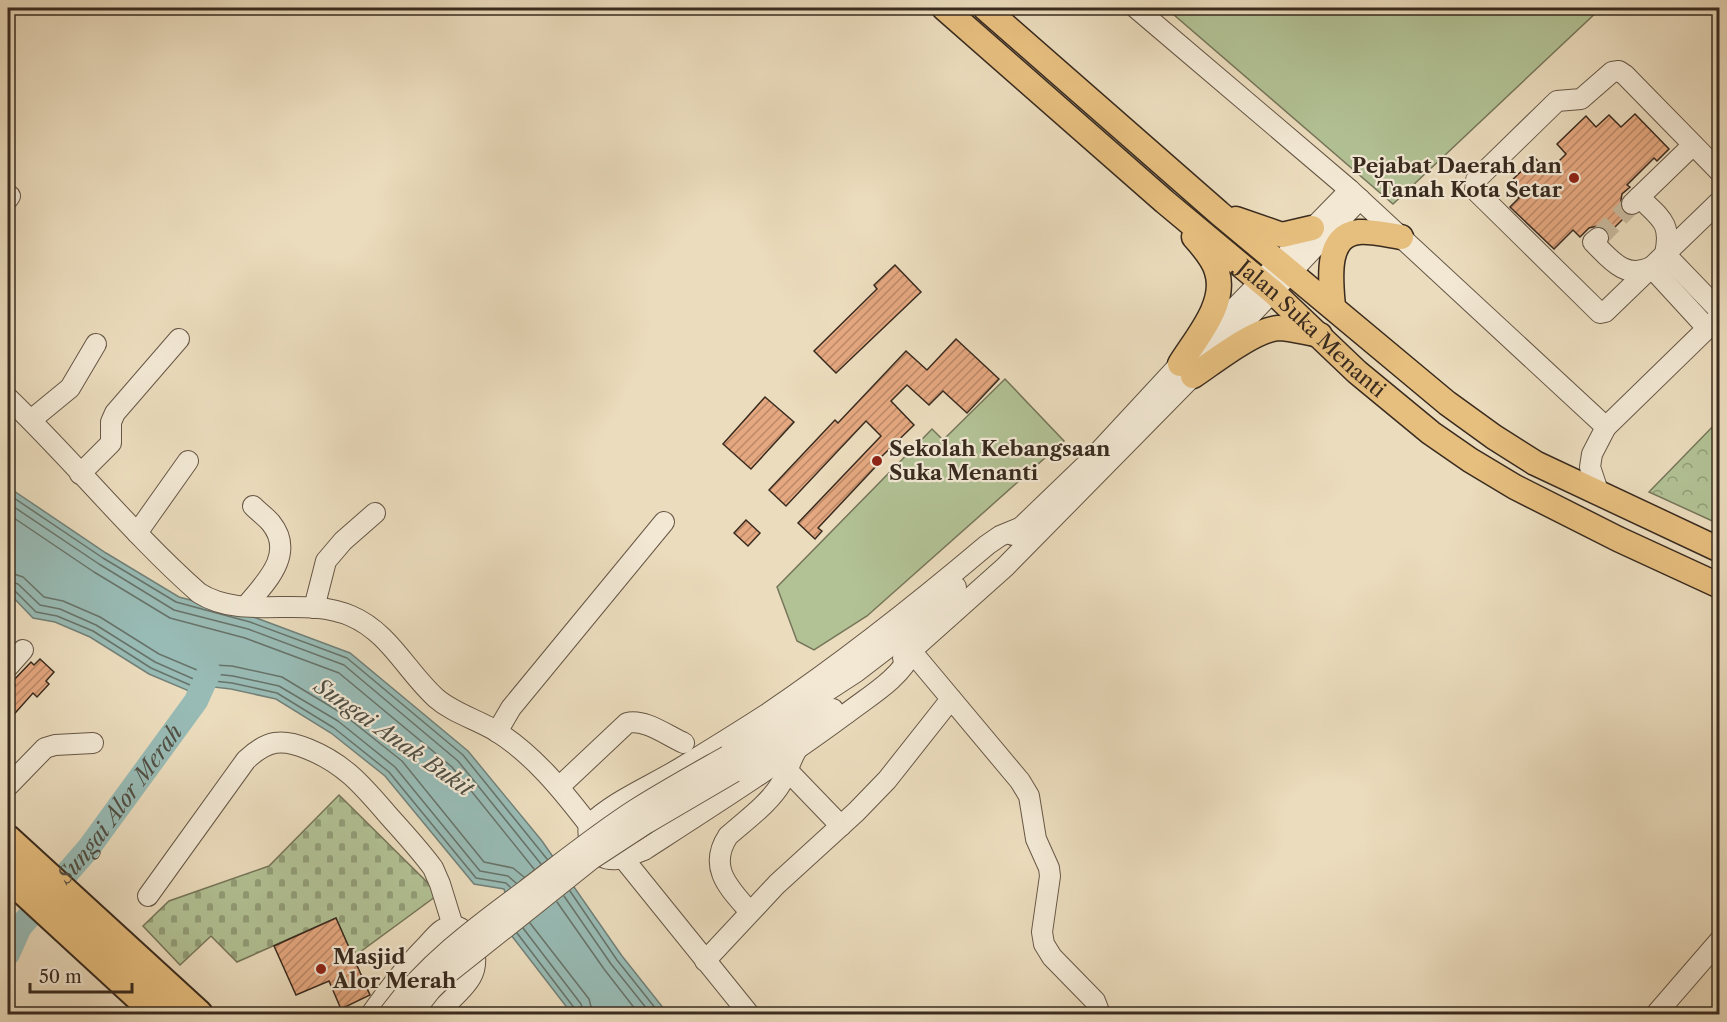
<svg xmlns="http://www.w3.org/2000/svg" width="1727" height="1022" viewBox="0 0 1727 1022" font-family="'Libre Caslon Text',serif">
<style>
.grass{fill:#b2c295;stroke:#76765a;stroke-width:1.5}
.forest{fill:url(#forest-crowns);stroke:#76765a;stroke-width:1.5}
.cemetery{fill:url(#cemetery-stones);stroke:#76765a;stroke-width:1.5}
.water{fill:#98bbb5;stroke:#728179;stroke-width:1.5}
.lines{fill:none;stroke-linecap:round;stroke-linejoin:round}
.shore{stroke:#68736a;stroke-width:1.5}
.river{stroke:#98bbb5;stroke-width:24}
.building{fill:url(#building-hatch);stroke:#392b1f;stroke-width:1.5}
.minor-tunnel{stroke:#c7b99d;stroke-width:20;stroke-dasharray:20 10;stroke-linecap:butt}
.minor-casing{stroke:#665746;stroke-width:22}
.major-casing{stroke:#392b1f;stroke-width:27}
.highway-casing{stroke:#392b1f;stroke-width:32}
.minor{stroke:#f2e8d4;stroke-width:20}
.major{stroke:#e6be7e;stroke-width:24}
.highway{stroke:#e6be7e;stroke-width:28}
.minor-bridge-casing{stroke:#665746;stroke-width:22;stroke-linecap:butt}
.minor-bridge{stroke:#f2e8d4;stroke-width:20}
.poi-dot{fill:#8f2418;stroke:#f2e8d4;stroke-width:2}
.labels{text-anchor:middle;stroke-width:4.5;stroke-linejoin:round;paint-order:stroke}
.poi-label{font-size:21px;font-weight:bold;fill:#392b1f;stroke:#f2e8d4;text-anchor:start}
.street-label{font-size:21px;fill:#392b1f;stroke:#f2e8d4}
.water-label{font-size:22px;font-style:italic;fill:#514f44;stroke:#f2e8d4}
</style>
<defs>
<pattern id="forest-crowns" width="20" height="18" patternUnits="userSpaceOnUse" patternTransform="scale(1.5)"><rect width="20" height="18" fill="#b2c295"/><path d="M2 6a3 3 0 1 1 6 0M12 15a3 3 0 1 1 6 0" fill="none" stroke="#929e79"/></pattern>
<pattern id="cemetery-stones" width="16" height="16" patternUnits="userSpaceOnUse" patternTransform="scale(1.5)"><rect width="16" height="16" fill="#b2c295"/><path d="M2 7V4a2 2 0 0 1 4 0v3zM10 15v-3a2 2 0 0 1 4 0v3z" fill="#929e79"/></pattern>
<pattern id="building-hatch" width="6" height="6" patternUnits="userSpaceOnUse" patternTransform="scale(1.5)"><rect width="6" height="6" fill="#e5a880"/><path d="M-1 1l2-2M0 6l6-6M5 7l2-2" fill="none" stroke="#bb8968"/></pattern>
</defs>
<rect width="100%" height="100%" fill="#ebdcbd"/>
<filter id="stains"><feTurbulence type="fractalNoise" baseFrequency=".00333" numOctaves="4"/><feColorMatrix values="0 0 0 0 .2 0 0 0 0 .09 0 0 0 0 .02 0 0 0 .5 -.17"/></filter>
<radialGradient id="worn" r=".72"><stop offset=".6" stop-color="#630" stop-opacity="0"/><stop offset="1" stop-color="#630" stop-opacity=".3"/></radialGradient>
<!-- grass -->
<g class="grass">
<path d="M1166 8H1601L1393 204Z"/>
<path d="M1005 379 1064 441 867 616 814 650 797 641 777 587 932 429 943 440Z"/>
</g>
<!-- forest -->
<path class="forest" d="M1719 420V524L1649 492Z"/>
<!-- cemetery -->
<path class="cemetery" d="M339 795 439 894 353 957 336 918 237 962 211 936 180 965 143 926 169 901 269 866Z"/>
<!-- water -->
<path class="water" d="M8 487 106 553 179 597 251 616 350 653 468 751 542 841 622 956 668 1014H572L501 922 510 909 504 889 474 884 385 776 331 733 276 699 231 689 214 687 196 701 187 690 149 674 90 637 55 622 33 618 8 592Z"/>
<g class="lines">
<!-- shore -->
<g class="shore">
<path d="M8 494 103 558 176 602 250 622 347 658 463 755 547 859"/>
<path d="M8 503 99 564 174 610 248 629 344 665 458 761 541 864"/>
<path d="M8 514 94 572 170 618 245 638 339 673 452 767 534 869"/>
<path d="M8 572 23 577 44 597 63 601 100 617 159 654 197 670 213 665 232 666 282 677 343 714 402 761 484 862 513 868 524 877"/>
<path d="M8 581 18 584 40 605 60 609 96 625 155 662 198 681 215 674 233 676 279 686 338 721 395 767 480 871 508 876 516 883"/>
<path d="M8 589 14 590 36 612 57 616 93 631 151 668 190 685 197 691 214 681 232 683 277 693 334 728 389 772 476 878 506 883 510 887"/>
<path d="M570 891 617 960 660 1014"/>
<path d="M564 896 611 964 651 1014"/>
<path d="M557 902 604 969 639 1014"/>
<path d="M530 923 589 999 593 1014"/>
<path d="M523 928 581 1004 584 1014"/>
<path d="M517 933 575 1009 576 1014"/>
</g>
<!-- river -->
<path class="river" id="s1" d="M8 954 20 927 88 849 196 701 209 672"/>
</g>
<!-- building -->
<g class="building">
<path d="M1635 114 1669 149 1657 161 1654 158 1627 185 1630 187 1622 194 1620 206 1627 215 1609 233 1603 227 1597 226 1589 228 1580 237 1573 230 1554 249 1510 207 1519 198 1507 185 1535 158 1548 172 1566 154 1557 144 1586 116 1596 127 1609 115 1621 127Z"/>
<path d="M895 265 921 292 836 373 814 351 877 289 874 285Z"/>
<path d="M956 339 999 379 967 413 943 391 929 405 907 385 891 401 914 425 878 460 880 462 818 528 822 531 815 539 798 523 881 436 866 421 786 506 769 490 835 420 838 423 906 351 927 370Z"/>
<path d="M765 397 794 422 751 469 723 444Z"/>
<path d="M746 520 760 533 748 546 734 533Z"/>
<path d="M40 659 54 672 46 681 49 684 37 697 33 693 8 721V694L15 685 12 682 31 662 34 665Z"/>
<path d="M336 918 370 995 341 1009 329 981 296 995 274 946Z"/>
</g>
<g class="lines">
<!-- minor-tunnel -->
<path class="minor-tunnel" d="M1598 238 1632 204"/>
<defs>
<g id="minor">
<path d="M1136 8 1350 190 1606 427"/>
<path d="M1720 172 1625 75 1619 71 1612 72 1581 99 1557 101 1476 180 1475 190 1600 313 1605 312 1720 201"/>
<path d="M1639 197C1660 218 1672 222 1665 254L1720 311"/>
<path d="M8 199 10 196"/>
<path d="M1632 204 1693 145"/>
<path d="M1598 238 1593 242C1610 259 1625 280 1651 267L1707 328"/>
<path d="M8 398C74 461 131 533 199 593 243 621 304 595 351 616 389 632 407 672 436 698 453 713 476 719 496 731 534 755 562 790 589 825"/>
<path d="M31 420 70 388 96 344"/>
<path d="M80 474 111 443V422L115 413 179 339"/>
<path d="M1599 494 1590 467 1592 454 1606 427 1720 316"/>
<path d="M1022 527 1000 536 987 545C916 605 844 662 767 714 739 732 710 750 682 767 651 786 615 800 589 825 586 843 596 861 617 859 626 858 635 853 644 850 712 806 781 762 846 714 869 696 900 679 912 652L1020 781 1029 796 1036 839 1049 868 1050 876 1042 932 1044 944 1052 957 1095 1001 1100 1014"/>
<path d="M137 533 188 461"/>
<path d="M1013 535 1092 459 1180 364 1350 190"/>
<path d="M246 606C265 583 296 554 271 523 266 517 259 512 253 506"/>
<path d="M314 608 326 561 343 541 375 513"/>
<path d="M903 658 1005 567 1193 376 1360 199"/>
<path d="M8 667 23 650"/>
<path d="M497 732 511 708 664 522"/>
<path d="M727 756 856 672 886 649 956 587"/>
<path d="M787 770 841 826"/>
<path d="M734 772 833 709"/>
<path d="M8 786 45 748 55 745 93 743"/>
<path d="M559 787 627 723C644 718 668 736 684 743"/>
<path d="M623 858 749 1014"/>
<path d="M148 896 246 760C267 740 282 738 308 749 345 764 363 786 388 815 403 832 419 849 433 868L440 884 453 926"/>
<path d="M750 912C730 889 707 868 728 836 746 820 770 803 782 782 788 772 790 761 796 751"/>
<path d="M705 961 777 884 856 812 887 780 951 699"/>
<path d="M371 1014C388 990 405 967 426 946 431 941 436 934 442 930 449 925 457 925 463 930 475 941 479 963 471 977 463 991 447 1003 436 1014"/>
<path d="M1656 1014 1720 940"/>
</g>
<g id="major">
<path id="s2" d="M944 8 1165 202 1273 292 1357 372 1431 433 1470 460 1515 487 1618 539 1720 586"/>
<path d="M985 8 1219 213 1447 403 1494 437 1535 463 1720 550"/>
<path d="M1236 219 1282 235 1312 228"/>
<path d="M1333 307C1331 283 1324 235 1359 232 1372 231 1388 235 1401 237"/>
<path d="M1180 364C1196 338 1227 304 1217 272 1214 259 1202 246 1194 237"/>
<path d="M1193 376C1214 362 1254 330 1278 328 1291 328 1307 333 1320 335"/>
</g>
<g id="highway">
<path d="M8 840 198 1014"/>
<path d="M8 876 158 1014"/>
</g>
</defs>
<!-- minor casing -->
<use href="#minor" class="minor-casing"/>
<!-- major casing -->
<use href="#major" class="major-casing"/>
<!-- highway casing -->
<use href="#highway" class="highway-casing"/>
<!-- minor -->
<use href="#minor" class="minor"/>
<!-- major -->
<use href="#major" class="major"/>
<!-- highway -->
<use href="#highway" class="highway"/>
<defs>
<g id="minor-bridge">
<path d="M389 1014C425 965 474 928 523 892 560 864 597 834 636 809 666 790 697 773 727 756"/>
<path d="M412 1014 431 990 445 976 592 859 647 823 734 772"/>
</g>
</defs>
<!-- minor-bridge casing -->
<use href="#minor-bridge" class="minor-bridge-casing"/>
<!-- minor-bridge -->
<use href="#minor-bridge" class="minor-bridge"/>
</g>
<!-- markers -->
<g class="poi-dot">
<circle cx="1574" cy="178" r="6"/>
<circle cx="877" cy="461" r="6"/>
<circle cx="321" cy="969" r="6"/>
</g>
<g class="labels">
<!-- poi labels -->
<g class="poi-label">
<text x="1562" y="173" text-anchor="end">Pejabat Daerah dan<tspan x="1562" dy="24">Tanah Kota Setar</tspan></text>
<text x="889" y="456">Sekolah Kebangsaan<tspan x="889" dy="24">Suka Menanti</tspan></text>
<text x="333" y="964">Masjid<tspan x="333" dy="24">Alor Merah</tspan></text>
</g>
<!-- street labels -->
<g class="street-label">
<text dy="7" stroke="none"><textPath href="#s2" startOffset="488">Jalan Suka Menanti</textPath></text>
</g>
<!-- water labels -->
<g class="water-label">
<text transform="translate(394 737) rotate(35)" y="8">Sungai Anak Bukit</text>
<text dy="8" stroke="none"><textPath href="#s1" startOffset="188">Sungai Alor Merah</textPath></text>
</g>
</g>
<!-- margin -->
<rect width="1727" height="1022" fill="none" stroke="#ebdcbd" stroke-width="30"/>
<rect x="9" y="9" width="1709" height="1004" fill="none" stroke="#392b1f" stroke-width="3"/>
<rect x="15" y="15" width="1697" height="992" fill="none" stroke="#392b1f" stroke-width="1.5"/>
<!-- scale -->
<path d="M30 983v9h102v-9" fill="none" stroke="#392b1f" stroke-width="3"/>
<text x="39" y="983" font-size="18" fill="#392b1f" stroke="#f2e8d4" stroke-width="4.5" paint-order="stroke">50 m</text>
<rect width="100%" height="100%" filter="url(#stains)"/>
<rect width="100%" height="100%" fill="url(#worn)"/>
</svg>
